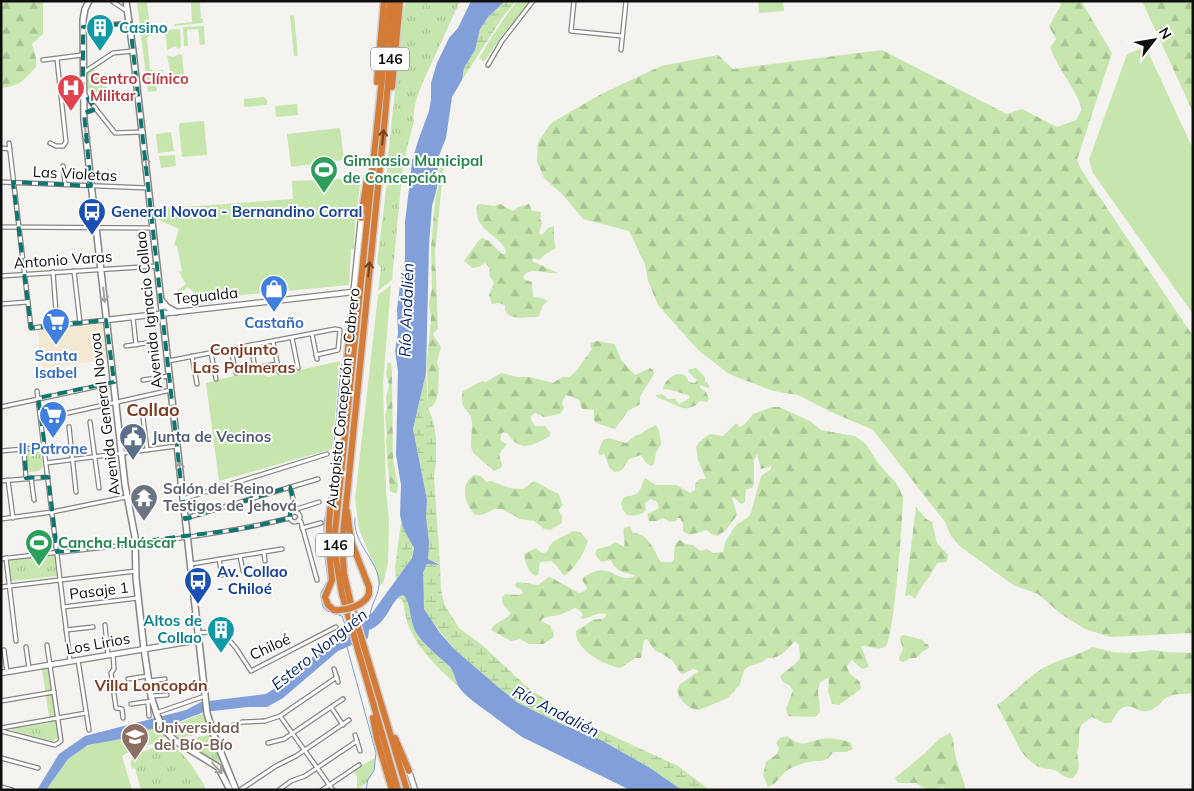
<svg xmlns="http://www.w3.org/2000/svg" width="1194" height="791" viewBox="0 0 1194 791" font-family="Mulish,sans-serif">
<style>
.commercial{fill:#f3e9d3}
.green{fill:#c6e6ae}
.forest{fill:url(#forest-firs)}
.wetland{fill:url(#wetland-marsh)}
.park{fill:url(#park-tufts)}
.water{fill:#819fd9}
.lines{fill:none;stroke-linecap:round;stroke-linejoin:round}
.stream{stroke:#819fd9;stroke-width:1}
.minor-casing{stroke:#868582;stroke-width:5.5}
.tertiary-casing{stroke:#868582;stroke-width:7}
.secondary-casing{stroke:#868582;stroke-width:8}
.motorway-casing{stroke:#cfcfcf;stroke-width:9}
.minor{stroke:#fff;stroke-width:3}
.tertiary{stroke:#fff;stroke-width:4.5}
.secondary{stroke:#fff;stroke-width:5}
.motorway{stroke:#d37b37;stroke-width:6}
.motorway-bridge-casing{stroke:#cfcfcf;stroke-width:9;stroke-linecap:butt}
.motorway-bridge{stroke:#d37b37;stroke-width:6}
.oneway{stroke:#9f9f9e}
.oneway2{stroke:#704422}
.marked{fill:none;stroke:#0f766e;stroke-width:4;stroke-dasharray:10 6;stroke-linejoin:round}
.labels{text-anchor:middle;stroke-width:4;stroke-linejoin:round;paint-order:stroke}
.shield{fill:#fff;stroke:#565656;stroke-width:1}
.shield-label{font-size:14px;font-weight:bold;fill:#0e0e0d}
.culture-label{font-size:15px;font-weight:bold;fill:#0d838f;stroke:#fff;text-anchor:start}
.health-label{font-size:15px;font-weight:bold;fill:#be3a42;stroke:#fff;text-anchor:start}
.leisure-label{font-size:15px;font-weight:bold;fill:#27864d;stroke:#fff;text-anchor:start}
.street-label{font-size:15px;fill:#0e0e0d;stroke:#fff}
.transit-label{font-size:15px;font-weight:bold;fill:#164399;stroke:#fff;text-anchor:start}
.shop-label{font-size:15px;font-weight:bold;fill:#366cbe;stroke:#fff}
.service-label{font-size:15px;font-weight:bold;fill:#4e5e75;stroke:#fff;text-anchor:start}
.worship-label{font-size:15px;font-weight:bold;fill:#5b616d;stroke:#fff;text-anchor:start}
.education-label{font-size:15px;font-weight:bold;fill:#785e54;stroke:#fff;text-anchor:start}
.water-label{font-size:16px;font-style:italic;fill:#0b276b;stroke:#fff}
.neighbourhood-label{font-size:16px;font-weight:bold;fill:#7f3c22;stroke:#fff}
.quarter-label{font-size:18px;font-weight:bold;fill:#7f3c22;stroke:#fff}
</style>
<defs>
<pattern id="forest-firs" width="22" height="20" patternUnits="userSpaceOnUse" patternTransform="scale(1.25)"><rect width="22" height="20" fill="#c6e6ae"/><path d="M5 1l3.5 6h-7zM16 11l3.5 6h-7z" fill="#a9c494"/></pattern>
<pattern id="wetland-marsh" width="20" height="14" patternUnits="userSpaceOnUse" patternTransform="scale(1.25)"><rect width="20" height="14" fill="#c6e6ae"/><path d="M1 5h8M5 5V1M11 12h8M15 12V8" fill="none" stroke="#a9c494"/></pattern>
<pattern id="park-tufts" width="24" height="20" patternUnits="userSpaceOnUse" patternTransform="scale(1.25)"><rect width="24" height="20" fill="#c6e6ae"/><path d="M3 7l-1-3M5 7V3M7 7l1-3M15 17l-1-3M17 17v-4M19 17l1-3" fill="none" stroke="#a9c494"/></pattern>
</defs>
<rect width="100%" height="100%" fill="#f5f3f0"/>
<!-- commercial -->
<path class="commercial" d="M102 324 107 360 42 368 38 331Z"/>
<!-- green -->
<g class="green">
<path d="M517 1H531L501 37 484 62 479 58 502 21Z"/>
<path d="M758 1H783L784 11 759 13Z"/>
<path d="M147 2 151 36H148L147 39 150 69 155 71 163 70 164 75 155 76 157 91 148 92 137 3Z"/>
<path d="M191 2H200L201 19H203V23L174 26V24L192 22Z"/>
<path d="M294 15 298 56H294L290 16Z"/>
<path d="M204 26 205 44 200 45 198 29 187 30 188 46H184L183 27Z"/>
<path d="M180 29 181 47 178 49 175 46 167 50 165 30Z"/>
<path d="M1143 48 1148 52 1193 149V314L1093 173 1089 160 1127 54Z"/>
<path d="M179 54 182 55 184 74 171 75 167 55 173 57Z"/>
<path d="M264 97 267 100V105L244 107V99Z"/>
<path d="M297 104 298 115 276 117 275 106Z"/>
<path d="M204 121 207 155 182 157 179 126 180 123Z"/>
<path d="M340 128 344 160 291 167 287 134Z"/>
<path d="M171 132 174 151 158 153 156 134Z"/>
<path d="M175 155 176 166 161 168 159 156Z"/>
<path d="M361 178 355 223 354 249H351L349 285 201 299 188 287 180 293 178 290 186 284 179 272 182 271 177 246 174 245 179 229 157 219 156 209 293 199 292 181Z"/>
<path d="M391 285 383 383 386 491 389 520 388 563 383 583 379 586 376 570 359 529 355 499 378 295Z"/>
<path d="M340 361 332 449 219 481 206 383 257 370 268 377Z"/>
<path d="M202 714 206 715 210 732 179 738 177 737 168 727Z"/>
<path d="M151 729H160L165 735 164 739 125 754 122 756 132 790H46L68 759 84 747 100 742 121 739Z"/>
</g>
<!-- forest -->
<g class="forest">
<path d="M1 1H43V34L32 44 36 58V67C23 81 20 86 1 88Z"/>
<path d="M1059 1H1081L1112 53 1077 160 1082 171 1193 336V633L1110 637 1085 629 1061 614 1038 594 1015 586 998 574 961 547 951 536 945 522 873 430 829 411 798 395 773 391 729 374 698 350 658 305 648 281 645 264 629 231 583 219 564 196 544 178 537 161 538 142 551 123 603 93 661 66 718 55 733 69 882 50 1007 114 1022 109 1057 127 1076 120 1082 109C1074 85 1058 70 1050 47L1056 39 1049 26 1061 5Z"/>
<path d="M1142 1H1192L1193 112Z"/>
<path d="M442 163H444L435 252 438 329 434 332 433 335 441 347 437 362 439 370 438 393 436 401 432 407 428 408 427 362 431 319 429 304 432 288 431 248 435 201 438 187 440 164Z"/>
<path d="M480 204 494 206 500 204 513 211 518 207 529 204 532 211 541 212 540 219 542 222 539 233 542 235 548 228 554 226V241L556 248 547 253 539 260 533 258 532 261 558 273C546 275 531 265 523 277L525 280 532 282 533 297 542 298 548 301 543 305 539 316 536 317C523 317 504 322 505 305L499 303 492 304 489 295 494 283 489 275 490 268 485 263 479 267 472 268 464 261 479 240 482 238 489 241 502 254H505L506 251C499 233 473 232 477 205Z"/>
<path d="M597 341 615 344 621 360 635 375 650 368 653 370 654 374 640 397V404L628 411 615 429 596 423 594 420V410L582 409 579 400 566 395 562 402 564 409 560 414 544 417 535 413 530 417 535 426H545L550 432V436C531 446 521 453 507 433L504 432 501 434V441L507 444 499 454 502 465 501 468 494 471C489 466 475 456 472 450 469 441 473 431 472 422 470 407 458 411 463 391L482 381 486 382 501 373 518 377H529L553 383 562 377H569L576 371 592 349 590 346 591 343Z"/>
<path d="M388 362 391 364 392 371 393 459 398 485 397 493H393L390 491 386 440 387 434 385 417 387 407 386 397 389 385 386 374Z"/>
<path d="M696 368 705 377V381L710 386 708 388 700 385V388L706 392 709 399 707 402 700 401C685 417 675 402 658 398L656 395 662 394 668 399H675L679 404 688 399 690 396C680 393 672 389 663 389 664 380 676 371 684 375 686 376 688 380 689 382L695 383 697 380 688 372 689 369Z"/>
<path d="M772 407H779L810 421 821 430 855 436 866 444 878 463 897 484 903 497C903 515 894 638 886 646 879 652 869 645 861 646L869 667 862 669 852 660 847 666 849 673 860 682 861 689 839 705 832 704 828 691 829 678C811 682 821 700 820 712L815 717 788 716 786 709 793 690 789 685 783 682 780 676 796 663 800 658 799 645 795 641C786 650 781 659 767 658L762 662 750 666 744 670 740 684 728 698 699 710C688 709 680 701 677 690L680 684 699 671 693 669 683 674 680 673 673 661 661 653 655 651 647 639 644 640 641 658H635L621 668C605 666 574 649 576 631L593 620 605 618 606 614C599 612 591 617 583 619L580 617 583 615 580 611 575 608 562 614 543 618 541 621 550 625 554 635 553 638 543 644H529L520 639 511 641 505 638 491 630C495 621 506 621 511 613 506 609 501 604 502 597L505 594 519 595 523 593 522 590 516 587 515 584 518 582 538 585 549 577 552 578 579 593 585 591 587 588 582 580C584 576 587 575 591 573 613 564 615 582 633 577L635 575C624 573 615 571 611 560L601 562 595 554 597 549 610 546 615 542 624 547C626 539 622 534 624 528L630 526 633 533C650 534 653 550 661 562H672L674 560C674 553 673 544 680 540L686 544 693 545 700 551 707 549 713 553 723 552 725 542 736 525 747 518 751 513 761 476 771 469V466L761 469 757 454 754 460V484L752 488 746 489 745 502 742 504 739 503 735 498 732 497 737 515 726 530 718 536 711 534 706 530C698 532 690 538 683 531V524L680 518H677L676 521 670 522 663 518 656 521H649L647 514 659 508 657 502 651 499 645 503 646 510C640 516 635 516 627 515L623 510 621 503 624 497C642 494 638 493 645 478L656 485H677L690 493 695 490V484L700 479H706L698 460 696 447 699 442 710 434 723 436 736 423 740 427 745 424 753 414Z"/>
<path d="M656 425 659 430 661 444 656 453 654 464 651 466 646 463 641 455 629 459C625 465 622 473 614 472L609 467 604 453 602 455H599L598 452 603 440 609 438 626 443 636 435 642 434 644 431Z"/>
<path d="M474 475 481 476 486 482 491 481 510 488 523 489 534 481C543 485 550 491 558 493L563 505 558 510 562 516V523L550 530 544 529 534 521 520 519 502 509H495L482 515H475C465 505 459 484 474 475Z"/>
<path d="M916 507 926 519 932 522 937 543 948 555 947 562 937 563C931 576 921 586 915 599L910 595 905 596Z"/>
<path d="M573 531 580 532 588 541C583 555 576 567 564 576L556 565 551 561 540 562 538 575 535 576C528 571 525 563 524 554L536 548C538 550 541 553 543 553 549 553 548 547 551 544 555 539 567 535 573 531Z"/>
<path d="M904 635 923 640 925 644H928L929 648 923 651 916 658H910L904 662 900 661 899 658 903 649 900 639 901 636Z"/>
<path d="M1092 647 1113 652 1127 653 1154 650 1167 652 1193 653V693C1185 695 1177 693 1170 696 1161 699 1158 709 1148 711 1144 712 1141 711 1137 709 1122 702 1118 711 1111 723H1104L1092 717 1081 725 1079 732V746L1077 752 1079 766 1077 773 1073 778C1064 779 1062 774 1055 770 1051 769 1047 769 1043 768 1034 767 1027 758 1021 751L997 705C1015 693 1030 674 1049 665 1063 658 1080 655 1092 647Z"/>
<path d="M950 733C955 740 953 745 955 753 957 765 963 777 966 790H948L942 787C934 791 923 790 917 783H898L895 778 925 753 940 738Z"/>
<path d="M787 736C804 749 805 742 821 739 831 737 841 740 850 742L853 749 846 752H833C824 765 821 759 809 762 803 763 795 766 789 769 780 774 779 783 768 787L763 775 766 762 777 754 779 748 776 743 780 738Z"/>
</g>
<!-- wetland -->
<g class="wetland">
<path d="M505 1H516L502 18 462 80 464 68 475 50 480 29 488 17Z"/>
<path d="M426 373 428 408 433 420 436 437V461L434 477 440 564 428 559 426 517 427 500 413 429Z"/>
<path d="M401 522C404 528 408 534 411 540 418 556 406 567 396 579L395 567Z"/>
<path d="M427 564 440 565 441 589 444 604 459 628 482 645 526 686 552 704 600 730 678 766 710 790H682L650 768 601 740 561 724 518 703 497 686 454 649 430 619 424 609 423 601V573Z"/>
<path d="M403 595C411 600 409 620 415 630 422 645 438 656 449 667 456 673 456 683 462 690 443 672 421 654 410 629 406 621 405 611 403 602L401 599H397Z"/>
</g>
<!-- park -->
<g class="park">
<path d="M406 1H460L422 84C418 95 412 109 414 121L403 164 392 280 378 291 381 268 377 263 387 182V166L403 14Z"/>
<path d="M93 68 107 88 94 98 88 88V70Z"/>
<path d="M37 450 41 453 43 466 39 471 29 472 26 451Z"/>
<path d="M55 554 57 576 11 581 9 559Z"/>
<path d="M48 667 59 737 53 741 17 732 10 729 50 723 42 669Z"/>
<path d="M210 735 221 761 218 763 182 742V740Z"/>
<path d="M167 743C182 750 187 759 196 772 200 779 204 782 206 790H141L135 768 132 769C130 762 130 758 136 754Z"/>
<path d="M375 758C375 772 370 784 357 789V777L353 770Z"/>
</g>
<!-- water -->
<path class="water" d="M471 1H505L488 17 480 29 475 50 464 68 462 80 452 97 446 138 438 158 437 188 432 206 429 245 426 373 413 429 427 500 426 517 429 542 428 559 440 565 427 564 423 573 424 609 440 633 454 649 497 686 518 703 561 724 601 740 650 768 682 790H630L522 737C510 729 499 720 488 712 478 705 469 699 461 690 455 683 456 673 449 666 438 656 425 646 417 634 409 622 411 600 403 595 390 599 389 623 369 630L368 638 338 651 283 698 267 707H248L204 712 160 729H151L121 739 88 745 68 759 46 790H37L59 754 85 736 186 710 201 702 266 694 278 686 299 666 309 660 345 630 362 621 372 613 412 558 414 548 403 528 400 515 401 485 396 455 398 371 395 351 398 334 397 309 400 285 405 260V222L409 189 412 161 418 141 429 111 431 100V83L437 63 449 38 458 28Z"/>
<g class="lines">
<!-- stream -->
<g class="stream">
<path d="M343 363 341 366 330 490 324 523V550L328 580 321 593V597L323 607 327 611 342 616 347 630"/>
<path d="M355 518C352 541 375 558 379 579 381 594 370 603 370 617"/>
<path d="M347 647 376 753 374 771 368 779 366 790"/>
</g>
<defs>
<g id="minor">
<path d="M112 1 128 12"/>
<path d="M574 1 571 31 622 36"/>
<path d="M83 27 129 23"/>
<path d="M621 50 626 1"/>
<path d="M43 60 82 55"/>
<path d="M488 65 502 41 533 1"/>
<path d="M83 73 113 53 133 51"/>
<path d="M85 95 115 133 142 132"/>
<path d="M84 113 96 109"/>
<path d="M9 143 31 328 106 320"/>
<path d="M50 143 56 146H63L66 142 57 59"/>
<path d="M1 148 10 149"/>
<path d="M63 166 65 184"/>
<path d="M1 182 148 188"/>
<path d="M1 227 153 228"/>
<path d="M74 271 80 323"/>
<path d="M53 272 57 325"/>
<path d="M1 276 157 266"/>
<path d="M1 304 28 302"/>
<path d="M133 317 136 345"/>
<path d="M312 334 317 359"/>
<path d="M292 338 298 368"/>
<path d="M273 342 279 372"/>
<path d="M126 346 146 343"/>
<path d="M251 346 255 368 277 364"/>
<path d="M231 350 236 373"/>
<path d="M211 353 216 379"/>
<path d="M192 356 197 384"/>
<path d="M168 361 335 329 340 330 338 350 316 355"/>
<path d="M143 380 169 376"/>
<path d="M37 391 70 661"/>
<path d="M1 407 113 383"/>
<path d="M142 409 147 450"/>
<path d="M41 419 171 390"/>
<path d="M90 422 99 488"/>
<path d="M69 427 76 492"/>
<path d="M24 449 26 478"/>
<path d="M1 451 45 447"/>
<path d="M46 463 177 446"/>
<path d="M31 478 34 500"/>
<path d="M8 480 13 518"/>
<path d="M1 481 48 477"/>
<path d="M290 487 297 513"/>
<path d="M183 499 327 454"/>
<path d="M297 509 319 502"/>
<circle cx="295" cy="517" r="5"/>
<path d="M186 518 318 479"/>
<path d="M1 519 52 512 126 497"/>
<path d="M298 520 301 522 317 580"/>
<path d="M302 528 321 523"/>
<path d="M264 552 265 561"/>
<path d="M240 556 243 571"/>
<path d="M6 558 16 641"/>
<path d="M1 559C97 547 196 541 290 518"/>
<path d="M219 559 222 575"/>
<path d="M191 564 282 549"/>
<path d="M1 587 136 571"/>
<path d="M63 607 138 598"/>
<path d="M105 625 108 655"/>
<path d="M66 630 93 627"/>
<path d="M198 633 221 631 236 648 251 671 336 627"/>
<path d="M26 647 29 668"/>
<path d="M4 650 7 672"/>
<path d="M113 654 114 669 111 673 116 708 122 709 123 718"/>
<path d="M78 660 89 730"/>
<path d="M334 669 338 682"/>
<path d="M128 679 148 676"/>
<path d="M149 681 165 679"/>
<path d="M151 696 167 695"/>
<path d="M1 701 54 692"/>
<path d="M148 702 149 716"/>
<path d="M131 704 153 701"/>
<path d="M331 707 343 725"/>
<path d="M156 713 202 697"/>
<path d="M280 716 333 790"/>
<path d="M1 728 86 713"/>
<path d="M1 731 55 745 61 741 47 645"/>
<path d="M213 733 242 722 265 721 280 716 337 677"/>
<path d="M355 735 360 751"/>
<path d="M268 743 284 739 343 699"/>
<path d="M1 758 38 768"/>
<path d="M1 787 12 790"/>
<path d="M240 790 276 766 296 756 349 720"/>
<path d="M279 790 291 781 305 776 357 741"/>
<path d="M322 790 359 765"/>
</g>
<g id="tertiary">
<path d="M106 320 353 292"/>
<path d="M350 326 361 218"/>
<path d="M1 673 199 640"/>
<path d="M409 771 415 790"/>
</g>
<g id="secondary">
<path d="M89 1 85 9 83 20 84 120 125 485 135 537 136 578 144 649 151 696 157 715 163 728 174 740 218 767 230 790"/>
<path d="M126 1 133 51 207 713 213 733 236 790"/>
<path d="M161 300 167 307 176 312"/>
</g>
<g id="motorway">
<path d="M390 1 335 532 336 559 342 594 398 790"/>
<path d="M395 1 385 117 342 545 344 574 350 600 407 790"/>
<path d="M377 82 384 1"/>
<path d="M392 87 400 1"/>
<path d="M361 218 367 179"/>
<path d="M346 372 350 326"/>
<path d="M347 511 351 541 369 587V594"/>
<path d="M334 610 328 605 325 597 332 580 329 550V523L330 510 335 489"/>
<path d="M373 718 377 739 392 790"/>
<path d="M395 738 409 771"/>
</g>
</defs>
<!-- minor casing -->
<use href="#minor" class="minor-casing"/>
<!-- tertiary casing -->
<use href="#tertiary" class="tertiary-casing"/>
<!-- secondary casing -->
<use href="#secondary" class="secondary-casing"/>
<!-- motorway casing -->
<use href="#motorway" class="motorway-casing"/>
<!-- minor -->
<use href="#minor" class="minor"/>
<!-- tertiary -->
<use href="#tertiary" class="tertiary"/>
<!-- secondary -->
<use href="#secondary" class="secondary"/>
<!-- motorway -->
<use href="#motorway" class="motorway"/>
<defs>
<path id="motorway-bridge" d="M334 610C346 611 364 606 369 594"/>
</defs>
<!-- motorway-bridge casing -->
<use href="#motorway-bridge" class="motorway-bridge-casing"/>
<!-- motorway-bridge -->
<use href="#motorway-bridge" class="motorway-bridge"/>
</g>
<!-- one-way arrows -->
<defs><path id="oneway-shaft" d="M-6 0H5M1.5-3L5.5 0L1.5 3" fill="none" stroke-width="1.6" stroke-linecap="round" stroke-linejoin="round" transform="scale(1.25)"/></defs>
<g class="oneway">
<use href="#oneway-shaft" transform="translate(86 136) rotate(84)"/>
<use href="#oneway-shaft" transform="translate(146 164) rotate(-96)"/>
<use href="#oneway-shaft" transform="translate(104 295) rotate(84)"/>
<use href="#oneway-shaft" transform="translate(180 469) rotate(-96)"/>
<use href="#oneway-shaft" transform="translate(217 768) rotate(48)"/>
</g>
<g class="oneway2">
<use href="#oneway-shaft" transform="translate(383 137) rotate(-84)"/>
<use href="#oneway-shaft" transform="translate(369 269) rotate(-84)"/>
</g>
<!-- marked area -->
<path class="marked" d="M130 23 185 519 290 487 297 513 290 510V518L242 529 57 552 48 477 26 478 24 449 45 447 38 398 114 382 106 320 31 328 13 182 91 186 84 113 96 109 83 92V27Z"/>
<!-- icons -->
<defs>
<symbol id="building-pin" viewBox="-11 -11 22 30"><path d="M0 17L-7.5 6A9.5 9.5 0 1 1 7.5 6Z" fill="#0f9aa8" stroke="#fff"/><path d="M-4-6H4V6H1V3H-1V6H-4ZM-2.5-4.3h1.7v1.8h-1.7ZM.8-4.3h1.7v1.8H.8ZM-2.5-1h1.7V.8h-1.7ZM.8-1h1.7V.8H.8Z" fill="#fff"/></symbol>
<symbol id="hospital-pin" viewBox="-11 -11 22 30"><path d="M0 17L-7.5 6A9.5 9.5 0 1 1 7.5 6Z" fill="#e0444e" stroke="#fff"/><path d="M-5-5h3v3.5h4V-5h3V5h-3V1.5h-4V5h-3Z" fill="#fff"/></symbol>
<symbol id="stadium-pin" viewBox="-11 -11 22 30"><path d="M0 17L-7.5 6A9.5 9.5 0 1 1 7.5 6Z" fill="#2e9e5b" stroke="#fff"/><path d="M0-5a6.5 5 0 1 0 0 10a6.5 5 0 1 0 0-10ZM-3.5-1.8h7v3.6h-7Z" fill="#fff"/></symbol>
<symbol id="bus-pin" viewBox="-11 -11 22 30"><path d="M0 17L-7.5 6A9.5 9.5 0 1 1 7.5 6Z" fill="#1a4fb4" stroke="#fff"/><path d="M-5-6H5V4H4V6H2V4H-2V6H-4V4H-5ZM-3.5-4V0h7V-4ZM-3.5 1.2v1.5H-2V1.2ZM2 1.2v1.5H3.5V1.2Z" fill="#fff"/></symbol>
<symbol id="shop-pin" viewBox="-11 -11 22 30"><path d="M0 17L-7.5 6A9.5 9.5 0 1 1 7.5 6Z" fill="#3f7fe0" stroke="#fff"/><path d="M-5-2.5h2.3a2.7 3.5 0 0 1 5.4 0H5L5.5 6h-11ZM-1.5-2.5h3a1.5 2.3 0 0 0-3 0Z" fill="#fff"/></symbol>
<symbol id="supermarket-pin" viewBox="-11 -11 22 30"><path d="M0 17L-7.5 6A9.5 9.5 0 1 1 7.5 6Z" fill="#3f7fe0" stroke="#fff"/><path d="M-6-5.5h2.5l.6 2H6L4.5 2H-2.5L-4.4-4H-6ZM-1.5 3.2a1.3 1.3 0 1 0 .1 0ZM3 3.2a1.3 1.3 0 1 0 .1 0Z" fill="#fff"/></symbol>
<symbol id="civic-pin" viewBox="-11 -11 22 30"><path d="M0 17L-7.5 6A9.5 9.5 0 1 1 7.5 6Z" fill="#5c6f8a" stroke="#fff"/><path d="M-.6-6.5H3V-4.5H.6V-3L4-1V1h2V6H-6V1h2V-1L-.6-3ZM-1.2 2.5V6h2.4V2.5Z" fill="#fff"/></symbol>
<symbol id="temple-pin" viewBox="-11 -11 22 30"><path d="M0 17L-7.5 6A9.5 9.5 0 1 1 7.5 6Z" fill="#6b7280" stroke="#fff"/><path d="M0-6L5-2H3V0L6.5 2.5H4V6H1.5V3h-3V6H-4V2.5H-6.5L-3 0V-2H-5Z" fill="#fff"/></symbol>
<symbol id="university-pin" viewBox="-11 -11 22 30"><path d="M0 17L-7.5 6A9.5 9.5 0 1 1 7.5 6Z" fill="#8d6e63" stroke="#fff"/><path d="M0-5L7-2L0 1L-7-2ZM-4 1L0 2.5L4 1V4Q0 6-4 4Z" fill="#fff"/></symbol>
</defs>
<g fill-rule="evenodd">
<use href="#building-pin" x="84" y="12" width="32" height="43"/>
<use href="#hospital-pin" x="55" y="72" width="32" height="43"/>
<use href="#stadium-pin" x="308" y="154" width="32" height="43"/>
<use href="#bus-pin" x="76" y="196" width="32" height="43"/>
<use href="#shop-pin" x="258" y="273" width="32" height="43"/>
<use href="#supermarket-pin" x="40" y="306" width="32" height="43"/>
<use href="#supermarket-pin" x="37" y="399" width="32" height="43"/>
<use href="#civic-pin" x="117" y="421" width="32" height="43"/>
<use href="#temple-pin" x="128" y="482" width="32" height="43"/>
<use href="#stadium-pin" x="23" y="527" width="32" height="43"/>
<use href="#bus-pin" x="182" y="565" width="32" height="43"/>
<use href="#building-pin" x="205" y="614" width="32" height="43"/>
<use href="#university-pin" x="119" y="721" width="32" height="43"/>
</g>
<g class="labels">
<!-- shield labels -->
<g class="shield">
<rect x="371" y="47.5" width="38" height="23" rx="4"/>
<rect x="316" y="533.5" width="38" height="23" rx="4"/>
</g>
<g class="shield-label">
<text x="390" y="64">146</text>
<text x="335" y="550">146</text>
</g>
<!-- culture labels -->
<g class="culture-label">
<text x="119" y="33">Casino</text>
<text x="202" y="626" text-anchor="end">Altos de<tspan x="202" dy="17">Collao</tspan></text>
</g>
<!-- health labels -->
<g class="health-label">
<text x="90" y="84">Centro Clínico<tspan x="90" dy="17">Militar</tspan></text>
</g>
<!-- leisure labels -->
<g class="leisure-label">
<text x="343" y="166">Gimnasio Municipal<tspan x="343" dy="17">de Concepción</tspan></text>
<text x="58" y="548">Cancha Huáscar</text>
</g>
<!-- street labels -->
<g class="street-label">
<text transform="translate(75 174) rotate(3)" y="5">Las Violetas</text>
<text transform="translate(63 260) rotate(-4)" y="5">Antonio Varas</text>
<text transform="translate(206 296) rotate(-6)" y="5">Tegualda</text>
<text transform="translate(149 310) rotate(-96)" y="5">Avenida Ignacio Collao</text>
<text transform="translate(343 398) rotate(-84)" y="5">Autopista Concepción - Cabrero</text>
<text transform="translate(105 414) rotate(-97)" y="5">Avenida General Novoa</text>
<text transform="translate(99 591) rotate(-7)" y="5">Pasaje 1</text>
<text transform="translate(98 644) rotate(-10)" y="5">Los Lirios</text>
<text transform="translate(270 647) rotate(-25)" y="5">Chiloé</text>
</g>
<!-- transit labels -->
<g class="transit-label">
<text x="111" y="217">General Novoa - Bernandino Corral</text>
<text x="217" y="577">Av. Collao<tspan x="217" dy="17">- Chiloé</tspan></text>
</g>
<!-- shop labels -->
<g class="shop-label">
<text x="274" y="328">Castaño</text>
<text x="56" y="361">Santa<tspan x="56" dy="17">Isabel</tspan></text>
<text x="53" y="454">Il Patrone</text>
</g>
<!-- service labels -->
<g class="service-label">
<text x="152" y="442">Junta de Vecinos</text>
</g>
<!-- worship labels -->
<g class="worship-label">
<text x="163" y="494">Salón del Reino<tspan x="163" dy="17">Testigos de Jehová</tspan></text>
</g>
<!-- education labels -->
<g class="education-label">
<text x="154" y="733">Universidad<tspan x="154" dy="17">del Bío-Bío</tspan></text>
</g>
<!-- water labels -->
<g class="water-label">
<text transform="translate(406 310) rotate(-88)" y="6">Río Andalién</text>
<text transform="translate(319 649) rotate(-39)" y="6">Estero Nonguén</text>
<text transform="translate(556 711) rotate(27)" y="6">Río Andalién</text>
</g>
<!-- neighbourhood labels -->
<g class="neighbourhood-label">
<text x="244" y="355">Conjunto<tspan x="244" dy="18">Las Palmeras</tspan></text>
<text x="151" y="691">Villa Loncopán</text>
</g>
<!-- quarter labels -->
<g class="quarter-label">
<text x="153" y="416">Collao</text>
</g>
</g>
<!-- border -->
<rect width="1194" height="791" fill="none" stroke="#0e0e0d" stroke-width="5"/>
<!-- north arrow -->
<g transform="translate(1154 40) rotate(59)" stroke="#ffffff" stroke-width="4" paint-order="stroke">
<path d="M0-4L9 19L0 12L-9 19Z" fill="#0e0e0d"/>
<text y="-8" font-size="14" font-weight="bold" text-anchor="middle" fill="#0e0e0d">N</text>
</g>
</svg>
